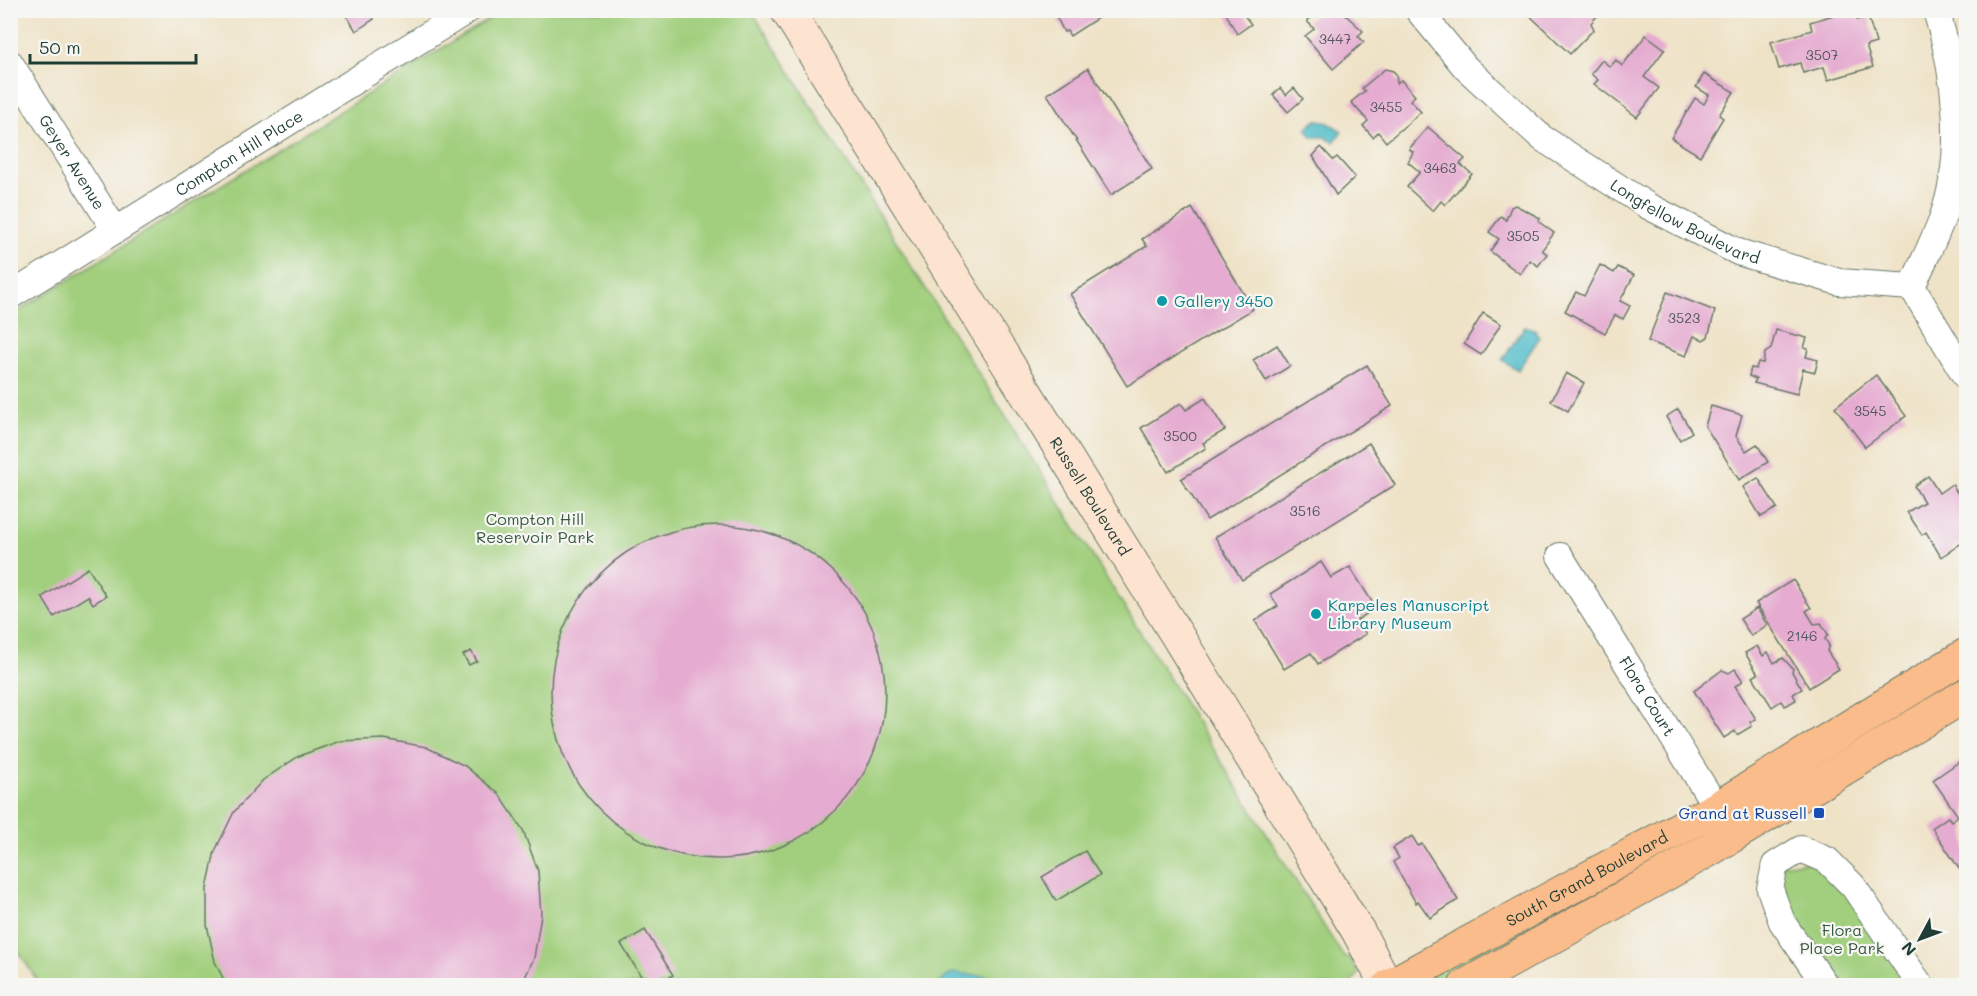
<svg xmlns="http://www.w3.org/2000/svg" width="1977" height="996" viewBox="0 0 1977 996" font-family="Mali,sans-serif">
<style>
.green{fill:#a1cf7d;stroke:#608658;stroke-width:1.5}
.water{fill:#4fbcc9;stroke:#377c7e;stroke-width:1.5}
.building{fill:#e5abd0}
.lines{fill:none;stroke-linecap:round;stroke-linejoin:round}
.street-casing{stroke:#687767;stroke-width:28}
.secondary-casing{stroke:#687767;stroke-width:35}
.primary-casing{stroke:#687767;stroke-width:35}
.street{stroke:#fff;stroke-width:26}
.secondary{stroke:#fde4d0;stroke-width:33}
.primary{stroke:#f9bc8a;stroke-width:33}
.culture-dot{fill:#0f9aa8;stroke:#f6f6f2;stroke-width:2}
.transit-dot{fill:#1a4fb4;stroke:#f6f6f2;stroke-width:2}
.labels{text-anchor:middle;stroke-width:4.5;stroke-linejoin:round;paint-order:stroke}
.number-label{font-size:14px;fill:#50585b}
.street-label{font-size:16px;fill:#1f3d34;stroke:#f6f6f2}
.culture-label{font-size:16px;fill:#0d838f;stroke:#f6f6f2;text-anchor:start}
.park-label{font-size:16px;fill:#395a43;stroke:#f6f6f2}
.transit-label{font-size:16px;fill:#164399;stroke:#f6f6f2;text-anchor:end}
</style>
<rect width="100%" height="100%" fill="#f6f6f2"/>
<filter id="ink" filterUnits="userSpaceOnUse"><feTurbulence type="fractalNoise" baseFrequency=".0167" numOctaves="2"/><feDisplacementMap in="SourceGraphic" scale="12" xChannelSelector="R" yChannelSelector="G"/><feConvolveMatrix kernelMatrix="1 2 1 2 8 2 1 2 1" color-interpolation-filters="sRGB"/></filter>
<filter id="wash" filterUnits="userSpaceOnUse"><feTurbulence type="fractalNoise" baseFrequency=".008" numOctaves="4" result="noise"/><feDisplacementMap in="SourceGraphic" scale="24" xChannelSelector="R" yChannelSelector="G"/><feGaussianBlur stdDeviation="1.35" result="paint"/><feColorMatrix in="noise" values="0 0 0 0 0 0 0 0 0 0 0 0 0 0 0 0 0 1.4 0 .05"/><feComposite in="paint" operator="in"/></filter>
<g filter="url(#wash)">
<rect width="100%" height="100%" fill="#efe3c7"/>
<!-- green -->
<g class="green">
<path d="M502 11H752L1344 958 1350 957 1358 974 1349 986 40 985 10 938V316Z"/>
<path d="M1827 860 1921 985H1826L1782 922 1775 865Z"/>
<path d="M1604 882 1609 890 1437 985 1431 974Z"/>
</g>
<!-- water -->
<g class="water">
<path d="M1317 120 1325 121 1342 131 1334 142 1324 137H1312L1306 128Z"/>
<path d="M1525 326 1536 330 1535 333 1540 337 1518 370 1502 360Z"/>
<path d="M954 973 1011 979 1030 985H938L946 977Z"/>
</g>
<g id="blocks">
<!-- building -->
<g class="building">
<path d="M343 10H369L374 19 356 31Z"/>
<path d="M1053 10H1106L1107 12 1070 36 1067 31 1064 32Z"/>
<path d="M1224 10H1240L1251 24 1237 34Z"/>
<path d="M1320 10H1334L1336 14 1340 10 1363 31 1358 36 1364 42 1333 69 1305 36 1314 29 1307 21Z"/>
<path d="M1524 10H1594L1598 15 1591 23 1594 29 1570 54Z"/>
<path d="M1844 12 1845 15 1855 13 1857 20 1868 16 1876 43 1866 46 1873 67 1828 80 1824 67 1803 73 1800 63 1779 69 1771 42 1812 30 1810 22Z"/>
<path d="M1646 35 1665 49 1644 77 1659 88 1637 117 1594 84 1598 80 1591 74 1602 60 1610 67 1616 60 1622 66Z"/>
<path d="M1088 68 1152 169 1111 195 1047 94Z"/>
<path d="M1385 69 1393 71 1396 74 1397 83 1401 80 1415 96 1410 100 1421 112 1386 142 1378 132 1373 137 1363 126 1368 121 1351 102 1365 91 1362 88Z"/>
<path d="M1704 74 1734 92 1719 115 1723 118 1700 156 1671 138 1695 98 1704 104 1709 95 1696 87Z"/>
<path d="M1280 88 1286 95 1294 88 1303 99 1288 112 1273 95Z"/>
<path d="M1428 127 1465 159 1460 164 1472 174 1445 205 1441 201 1433 211 1407 187 1420 172 1408 162 1413 152 1409 149Z"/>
<path d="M1321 147 1333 160 1337 157 1355 177 1336 195 1313 156Z"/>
<path d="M1515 205 1540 218 1539 222 1554 233 1542 250 1547 254 1538 266 1530 260 1520 274 1490 251 1499 239 1489 232 1501 216 1506 220 1511 207Z"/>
<path d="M1192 208 1253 309 1127 386 1070 294 1147 246 1142 239Z"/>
<path d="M1600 265 1614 273 1618 267 1634 275 1620 301 1630 306 1623 319 1615 315 1605 333 1565 311 1576 292 1584 296Z"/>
<path d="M1667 292 1715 311 1708 337 1703 340 1694 336 1686 356 1648 341Z"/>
<path d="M1483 313 1501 324 1481 355 1464 344Z"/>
<path d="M1776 330 1807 338 1804 348 1808 349 1806 357 1818 360 1815 372 1803 369 1797 394 1754 383 1756 379 1749 376 1751 368 1756 369 1758 362 1763 363 1765 353 1771 349Z"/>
<path d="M1277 345 1290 366 1266 381 1253 360Z"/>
<path d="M1367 365 1392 406 1207 520 1181 479Z"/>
<path d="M1566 373 1584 383 1568 411 1551 401Z"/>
<path d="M1876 375 1906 416 1865 447 1835 407Z"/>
<path d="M1205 398 1225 430 1203 443 1206 448 1168 472 1141 428 1181 403 1186 410Z"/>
<path d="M1711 406 1742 415 1736 436 1746 451 1757 444 1768 462 1739 480 1705 426Z"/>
<path d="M1678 409 1692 432 1680 440 1666 417Z"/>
<path d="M1369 443 1395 485 1242 580 1215 537Z"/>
<path d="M1928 476 1939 493 1952 484 1966 507V540L1941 557 1926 532 1922 535 1907 512 1924 502 1914 486Z"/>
<path d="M1758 478 1777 508 1761 517 1743 487Z"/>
<circle cx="718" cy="692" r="167"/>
<path d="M1321 562 1331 578 1350 567 1376 608 1357 620 1366 634 1318 664 1311 653 1284 669 1255 621 1278 606 1270 594Z"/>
<path d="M88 568 106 596 93 604 88 596 54 617 42 597Z"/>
<path d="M1793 580 1811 608 1806 611 1814 624 1821 623 1828 634 1825 639 1829 645 1827 651 1839 669 1809 688 1756 603Z"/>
<path d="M1757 608 1767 625 1751 636 1740 619Z"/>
<path d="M1757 646 1763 656 1768 652 1774 663 1783 658 1793 669 1792 672 1802 689 1793 694 1796 700 1785 706 1781 701 1772 707 1753 677 1758 674 1745 653Z"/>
<path d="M471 651 477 661 469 665 463 655Z"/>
<path d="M1735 669 1743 681 1735 686 1756 719 1750 722 1752 726 1737 735 1735 731 1724 738 1694 691 1722 670 1729 673Z"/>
<path d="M384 739 426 747 465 766 499 794 523 830 538 871 541 915 534 958 521 986H227L215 962 207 925V888L215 851 234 812 263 780 299 756 340 741Z"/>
<path d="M1963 759 1966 764V879L1932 828 1948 817 1951 821 1958 816 1933 780Z"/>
<path d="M1412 836 1418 846 1422 844 1458 900 1430 918 1418 901 1416 903 1393 862 1399 858 1393 848Z"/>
<path d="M1085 851 1100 875 1056 901 1042 877Z"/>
<path d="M645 930 673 975 655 986H647L621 944Z"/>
</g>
</g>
</g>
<g filter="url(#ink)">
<use href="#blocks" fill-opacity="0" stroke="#687767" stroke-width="1.5"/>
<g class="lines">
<defs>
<g id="street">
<path id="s1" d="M1418 10 1466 68 1542 138 1648 206 1738 252 1839 282 1912 287"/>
<path id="s2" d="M10 63 115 230"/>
<path d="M1912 287C1922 264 1933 242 1942 219 1966 154 1956 75 1936 10"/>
<path d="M1912 287 1966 377"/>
<path id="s3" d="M10 296 468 10"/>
<path id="s4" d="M1560 556 1726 823"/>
<path d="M1826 986 1782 922 1770 889 1775 865 1801 849 1827 860 1853 886 1921 986"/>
</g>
<g id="secondary">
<path id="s5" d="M787 10 1175 632 1358 931 1387 986"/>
</g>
<g id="primary">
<path id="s6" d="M1389 986 1717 808 1966 655"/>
<path d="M1465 986 1707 851 1966 695"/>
</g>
</defs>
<!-- street casing -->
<use href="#street" class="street-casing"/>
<!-- secondary casing -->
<use href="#secondary" class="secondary-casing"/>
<!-- primary casing -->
<use href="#primary" class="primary-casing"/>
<!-- street -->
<use href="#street" class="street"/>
<!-- secondary -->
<use href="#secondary" class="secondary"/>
<!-- primary -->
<use href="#primary" class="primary"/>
</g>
</g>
<!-- markers -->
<g class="culture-dot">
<circle cx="1162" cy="301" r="6"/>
<circle cx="1316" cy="614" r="6"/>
</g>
<rect class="transit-dot" x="1813" y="807" width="12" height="12" rx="3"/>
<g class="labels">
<!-- number labels -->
<g class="number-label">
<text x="1335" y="44">3447</text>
<text x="1822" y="60">3507</text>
<text x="1386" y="112">3455</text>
<text x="1440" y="173">3463</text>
<text x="1523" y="241">3505</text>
<text x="1684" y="323">3523</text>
<text x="1870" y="416">3545</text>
<text x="1180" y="441">3500</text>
<text x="1305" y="516">3516</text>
<text x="1802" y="641">2146</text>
</g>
<!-- street labels -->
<g class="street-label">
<text dy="6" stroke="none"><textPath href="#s3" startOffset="270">Compton Hill Place</textPath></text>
<text dy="6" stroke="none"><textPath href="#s2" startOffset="117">Geyer Avenue</textPath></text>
<text dy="6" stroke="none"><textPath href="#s1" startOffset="345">Longfellow Boulevard</textPath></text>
<text dy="6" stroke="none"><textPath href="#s5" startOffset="573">Russell Boulevard</textPath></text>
<text dy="6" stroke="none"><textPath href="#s4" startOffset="165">Flora Court</textPath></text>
<text dy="6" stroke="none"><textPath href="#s6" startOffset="225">South Grand Boulevard</textPath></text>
</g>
<!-- culture labels -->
<g class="culture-label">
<text x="1174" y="307">Gallery 3450</text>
<text x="1328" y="611">Karpeles Manuscript<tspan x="1328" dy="18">Library Museum</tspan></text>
</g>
<!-- park labels -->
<g class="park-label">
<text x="535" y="525">Compton Hill<tspan x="535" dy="18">Reservoir Park</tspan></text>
<text x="1842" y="936">Flora<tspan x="1842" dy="18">Place Park</tspan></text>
</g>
<!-- transit labels -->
<g class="transit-label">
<text x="1807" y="819">Grand at Russell</text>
</g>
</g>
<!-- margin -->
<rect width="1977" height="996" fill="none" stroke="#f6f6f2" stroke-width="36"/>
<!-- north arrow -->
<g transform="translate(1920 939) rotate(229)" stroke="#f6f6f2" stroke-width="4.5" paint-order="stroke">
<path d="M0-4.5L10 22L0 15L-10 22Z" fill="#1f3d34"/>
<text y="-9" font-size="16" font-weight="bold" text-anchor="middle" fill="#1f3d34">N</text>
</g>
<!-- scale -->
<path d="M30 54v9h166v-9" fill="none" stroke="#1f3d34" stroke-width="3"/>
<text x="39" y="54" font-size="18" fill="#1f3d34" stroke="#f6f6f2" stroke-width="4.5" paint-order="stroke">50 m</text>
</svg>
